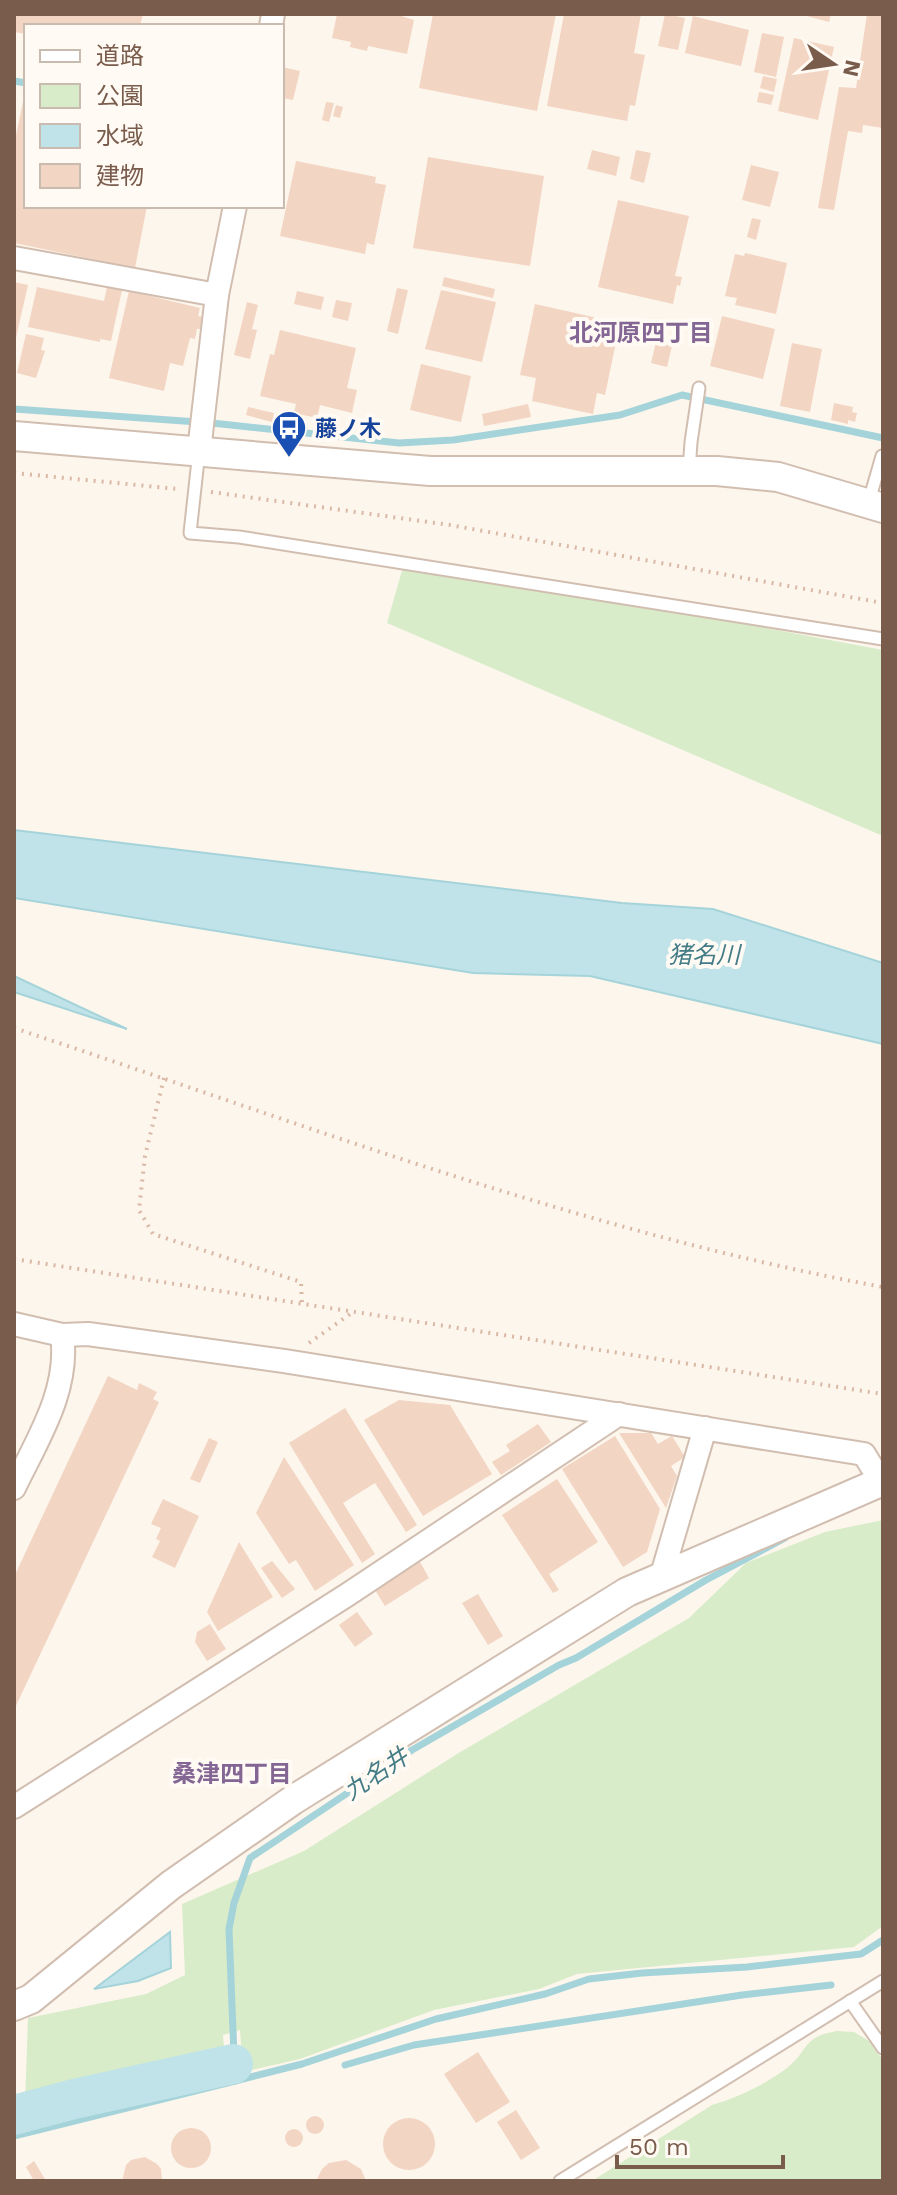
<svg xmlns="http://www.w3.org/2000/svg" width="897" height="2195" viewBox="0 0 897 2195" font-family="'Work Sans','Noto Sans JP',sans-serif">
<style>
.green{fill:#d8ecc9}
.water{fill:#bfe3e8;stroke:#a5d3da;stroke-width:2}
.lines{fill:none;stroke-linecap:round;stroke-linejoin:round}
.stream{stroke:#a5d3da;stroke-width:7}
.river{stroke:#bfe3e8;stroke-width:40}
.building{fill:#f3d5c3}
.service-casing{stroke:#d1beb0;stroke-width:15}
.minor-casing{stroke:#d1beb0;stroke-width:26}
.tertiary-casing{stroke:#d1beb0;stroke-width:32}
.path{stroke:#d9b8a5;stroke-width:4;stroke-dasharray:2 6;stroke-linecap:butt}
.service{stroke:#fff;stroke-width:11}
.minor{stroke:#fff;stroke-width:22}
.tertiary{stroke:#fff;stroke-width:28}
.labels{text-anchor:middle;stroke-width:8;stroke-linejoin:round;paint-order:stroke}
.transit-label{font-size:22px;font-weight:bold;fill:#164399;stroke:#fffaf3;text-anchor:start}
.neighbourhood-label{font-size:24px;font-weight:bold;fill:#846695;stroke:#fffaf3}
.water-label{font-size:24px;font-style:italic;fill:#437c86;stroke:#fffaf3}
</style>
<rect width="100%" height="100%" fill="#fdf6ec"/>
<!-- green -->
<g class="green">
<path d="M405 560 883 650V836L387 623Z"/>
<path d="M883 1520V1926L854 1947 577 1974 539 1989 434 2010 300 2059 243 2072 240 2030 223 2035 225 2059 119 2078 25 2103 28 2018 146 1994 185 1975 182 1904 304 1851 457 1754 689 1618 746 1563 825 1532Z"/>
<path d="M837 2031 854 2032 869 2041 883 2060V2181H592L712 2105C737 2098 766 2084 787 2068 810 2049 802 2037 837 2031Z"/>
</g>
<!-- water -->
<g class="water">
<path d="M14 830 622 903 713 909 883 963V1044L590 976 473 973 14 898Z"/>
<path d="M14 976 127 1029 14 992Z"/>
<path d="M170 1932 171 1968 138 1981 94 1989Z"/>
</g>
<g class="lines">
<!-- stream -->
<g class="stream">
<path d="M14 81 26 83"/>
<path d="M14 409 212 423 399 443 453 440 620 415 682 395 883 438"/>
<path d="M785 1538 706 1580 576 1658 559 1665 412 1750 250 1858 234 1903 229 1929 235 2081 302 2064 436 2019 545 1994 589 1979 642 1973 747 1967 861 1954 883 1940"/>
<path d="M345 2065 414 2045 742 1995 831 1985"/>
<path d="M14 2107 68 2094 74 2099"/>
<path d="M14 2136 235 2081"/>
</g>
<!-- river -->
<path class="river" d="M14 2115 74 2099 233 2064"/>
</g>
<!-- building -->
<g class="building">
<path d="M14 14H143L140 26H26V34L14 32Z"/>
<path d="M337 14H395L414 20 407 54 368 46 367 51 350 47 351 42 332 38Z"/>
<path d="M433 14H556L537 111 419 88Z"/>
<path d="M564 14H641L634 53 645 55 635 106 630 105 627 121 547 106Z"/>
<path d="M665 14 685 18 678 50 658 46Z"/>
<path d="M799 14H831L829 22Z"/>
<path d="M867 14H883V128L863 125 862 133 848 131 834 210 818 208 839 87 856 88Z"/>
<path d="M693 16 749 30 741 66 685 53Z"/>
<path d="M762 33 784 37 776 77 754 72Z"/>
<path d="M794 38 834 47 818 120 778 111Z"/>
<path d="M282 67 300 71 293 100 282 98Z"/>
<path d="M763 76 777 79 774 92 760 88Z"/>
<path d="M25 92 26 206H147L135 268 14 243V145Z"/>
<path d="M759 92 774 95 771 105 757 102Z"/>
<path d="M326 102 334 103 329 122 322 120Z"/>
<path d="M336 105 343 107 340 118 333 116Z"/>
<path d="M592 150 620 157 616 176 587 169Z"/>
<path d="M636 150 651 153 644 183 630 179Z"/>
<path d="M428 157 544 176 530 266 413 248Z"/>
<path d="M296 161 376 177 375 183 386 185 374 245 367 243 365 254 280 236Z"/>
<path d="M751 165 779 172 770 207 742 200Z"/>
<path d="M618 200 689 216 675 276 682 277 680 286 677 285 673 304 598 287Z"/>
<path d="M752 218 761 220 756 240 747 237Z"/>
<path d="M745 253 787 263 776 314 735 305 737 298 725 296 735 254 744 256Z"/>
<path d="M444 277 495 289 493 298 442 286Z"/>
<path d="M14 282 28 285 15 342H14Z"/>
<path d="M37 287 104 301 107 287 122 290 111 341 100 339V342L28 327Z"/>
<path d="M397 288 408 290 398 334 387 331Z"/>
<path d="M441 290 496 302 482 362 425 349Z"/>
<path d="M129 291 200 308 198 316 203 317 200 329H197L195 339 190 338 183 366 170 363 164 391 109 378Z"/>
<path d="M297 291 324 297 321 310 294 304Z"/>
<path d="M336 300 352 303 348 321 332 317Z"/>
<path d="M247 302 258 305 252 329 257 330 250 359 234 355Z"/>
<path d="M535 304 620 323 605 395 597 393 593 414 532 401 536 378 520 375Z"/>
<path d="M722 316 775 329 763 379 710 366Z"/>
<path d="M280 330 356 348 347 388 357 390 352 413 320 405 317 418 294 413 296 404 260 396 270 354 274 355Z"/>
<path d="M26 334 44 338 41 350 45 351 36 378 17 373Z"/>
<path d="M656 342 672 346 667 367 651 363Z"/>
<path d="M792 343 822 349 810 412 780 406Z"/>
<path d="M421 364 471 376 461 422 410 410Z"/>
<path d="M834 403 853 407 852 412 857 413 855 422 848 420V424L831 420Z"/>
<path d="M528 404 531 417 484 426 482 414Z"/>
<path d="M248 407 274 413 272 422 246 415Z"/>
<path d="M108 1376 137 1390 139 1383 157 1392 153 1399 159 1402 14 1710V1577Z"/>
<path d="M399 1400 450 1405 492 1474 423 1516 364 1420Z"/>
<path d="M345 1408 417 1525 406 1532 375 1483 343 1503 375 1554 362 1563 289 1443Z"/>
<path d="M538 1424 551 1442 501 1475 492 1462 510 1451 506 1445Z"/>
<path d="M619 1433H651L658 1444 672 1436 685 1457 671 1466 677 1476 666 1508Z"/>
<path d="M615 1436 660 1509 647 1552 623 1567 562 1469Z"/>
<path d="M209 1438 218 1442 200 1483 190 1479Z"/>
<path d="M284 1457 354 1565 315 1591 296 1560 289 1564 256 1513Z"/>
<path d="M557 1479 598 1542 549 1574 559 1590 553 1593 502 1515Z"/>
<path d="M163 1499 199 1516 175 1568 152 1557 160 1541 156 1539 161 1528 151 1524Z"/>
<path d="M239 1542 273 1597 218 1631 207 1612Z"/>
<path d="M272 1561 295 1589 282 1598 261 1568Z"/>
<path d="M420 1562 429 1578 385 1606 375 1590Z"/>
<path d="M478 1594 503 1636 488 1645 462 1603Z"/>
<path d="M357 1612 373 1634 355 1647 339 1625Z"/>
<path d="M210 1624 226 1649 207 1661 195 1642 197 1632Z"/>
<path d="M478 2052 510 2102 476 2123 444 2074Z"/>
<path d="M516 2110 540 2148 521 2160 497 2122Z"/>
<circle cx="315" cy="2125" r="9"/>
<circle cx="409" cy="2144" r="26"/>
<circle cx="191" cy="2148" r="20"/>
<circle cx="294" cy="2138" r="9"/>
<path d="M145 2157 157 2164 161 2169 162 2181H122L126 2165 131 2160Z"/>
<path d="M346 2160 361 2169 366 2181H316L322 2169 329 2163Z"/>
<path d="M34 2161 46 2181H34L26 2167Z"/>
</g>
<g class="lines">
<defs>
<g id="service">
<path d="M199 451 190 533 239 537 883 639"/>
<path d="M689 471 691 442 699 388"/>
<path d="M869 501 882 456"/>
<path d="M850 2001 883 2048"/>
<path d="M560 2181 883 1981"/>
</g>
<g id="minor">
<path d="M271 26 273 14"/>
<path d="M14 258 217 295"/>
<path d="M199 451 217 295 235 206"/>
<path d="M14 1324 62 1335 88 1334 284 1361 864 1454 881 1482"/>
<path d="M14 1488C37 1440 70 1390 62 1335"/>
<path d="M661 1578 705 1428"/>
<path d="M14 1807 347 1595 619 1414"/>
</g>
<g id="tertiary">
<path d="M14 436 430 471H717L778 477 883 508"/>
<path d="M14 2006 31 1999 171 1885 293 1800 627 1592 883 1481"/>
</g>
</defs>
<!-- service casing -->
<use href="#service" class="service-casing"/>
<!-- minor casing -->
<use href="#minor" class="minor-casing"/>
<!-- tertiary casing -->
<use href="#tertiary" class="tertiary-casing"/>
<!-- path -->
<g class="path">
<path d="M14 473 178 489"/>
<path d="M211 492 450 525 883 603"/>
<path d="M14 1028C301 1123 585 1233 883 1287"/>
<path d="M164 1078 145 1156 139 1210 153 1234 301 1282 302 1304"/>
<path d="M14 1259 883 1394"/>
<path d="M309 1343 353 1312"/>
</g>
<!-- service -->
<use href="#service" class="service"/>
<!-- minor -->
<use href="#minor" class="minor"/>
<!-- tertiary -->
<use href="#tertiary" class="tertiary"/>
</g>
<!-- icons -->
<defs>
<symbol id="bus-pin" viewBox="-11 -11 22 30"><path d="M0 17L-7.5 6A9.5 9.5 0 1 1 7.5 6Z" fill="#1a4fb4" stroke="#fffaf3"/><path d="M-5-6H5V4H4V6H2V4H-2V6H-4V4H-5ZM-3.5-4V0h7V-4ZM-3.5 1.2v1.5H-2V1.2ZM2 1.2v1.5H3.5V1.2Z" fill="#fff"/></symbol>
</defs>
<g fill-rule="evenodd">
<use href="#bus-pin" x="269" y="408" width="40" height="54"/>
</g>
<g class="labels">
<!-- transit labels -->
<g class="transit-label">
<text x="315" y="436">藤ノ木</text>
</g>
<!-- neighbourhood labels -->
<g class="neighbourhood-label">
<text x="641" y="341">北河原四丁目</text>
<text x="232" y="1782">桑津四丁目</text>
</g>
<!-- water labels -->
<g class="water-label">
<text x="704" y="963">猪名川</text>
<text transform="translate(376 1774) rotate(-34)" y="8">九名井</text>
</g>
</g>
<!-- border -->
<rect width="897" height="2195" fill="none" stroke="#7a5c4d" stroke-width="32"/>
<!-- legend -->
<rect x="24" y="24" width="260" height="184" fill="#fffaf3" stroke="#cabbb1" stroke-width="2"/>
<rect x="40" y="50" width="40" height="12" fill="#ffffff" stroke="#cabbb1" stroke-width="2"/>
<text x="96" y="64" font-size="24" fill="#7a5c4d">道路</text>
<rect x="40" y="84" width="40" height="24" fill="#d8ecc9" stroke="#cabbb1" stroke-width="2"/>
<text x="96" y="104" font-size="24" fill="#7a5c4d">公園</text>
<rect x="40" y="124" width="40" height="24" fill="#bfe3e8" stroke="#cabbb1" stroke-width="2"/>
<text x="96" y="144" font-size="24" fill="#7a5c4d">水域</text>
<rect x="40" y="164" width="40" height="24" fill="#f3d5c3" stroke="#cabbb1" stroke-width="2"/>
<text x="96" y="184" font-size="24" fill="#7a5c4d">建物</text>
<!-- north arrow -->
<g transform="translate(833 64) rotate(103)" stroke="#fffaf3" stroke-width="6" paint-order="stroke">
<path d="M0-6L14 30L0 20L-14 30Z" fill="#7a5c4d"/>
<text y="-12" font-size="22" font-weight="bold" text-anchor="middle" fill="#7a5c4d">N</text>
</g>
<!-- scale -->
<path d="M617 2155v12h166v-12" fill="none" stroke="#7a5c4d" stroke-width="4"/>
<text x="629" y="2155" font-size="24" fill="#7a5c4d" stroke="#fffaf3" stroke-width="6" paint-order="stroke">50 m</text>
</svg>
